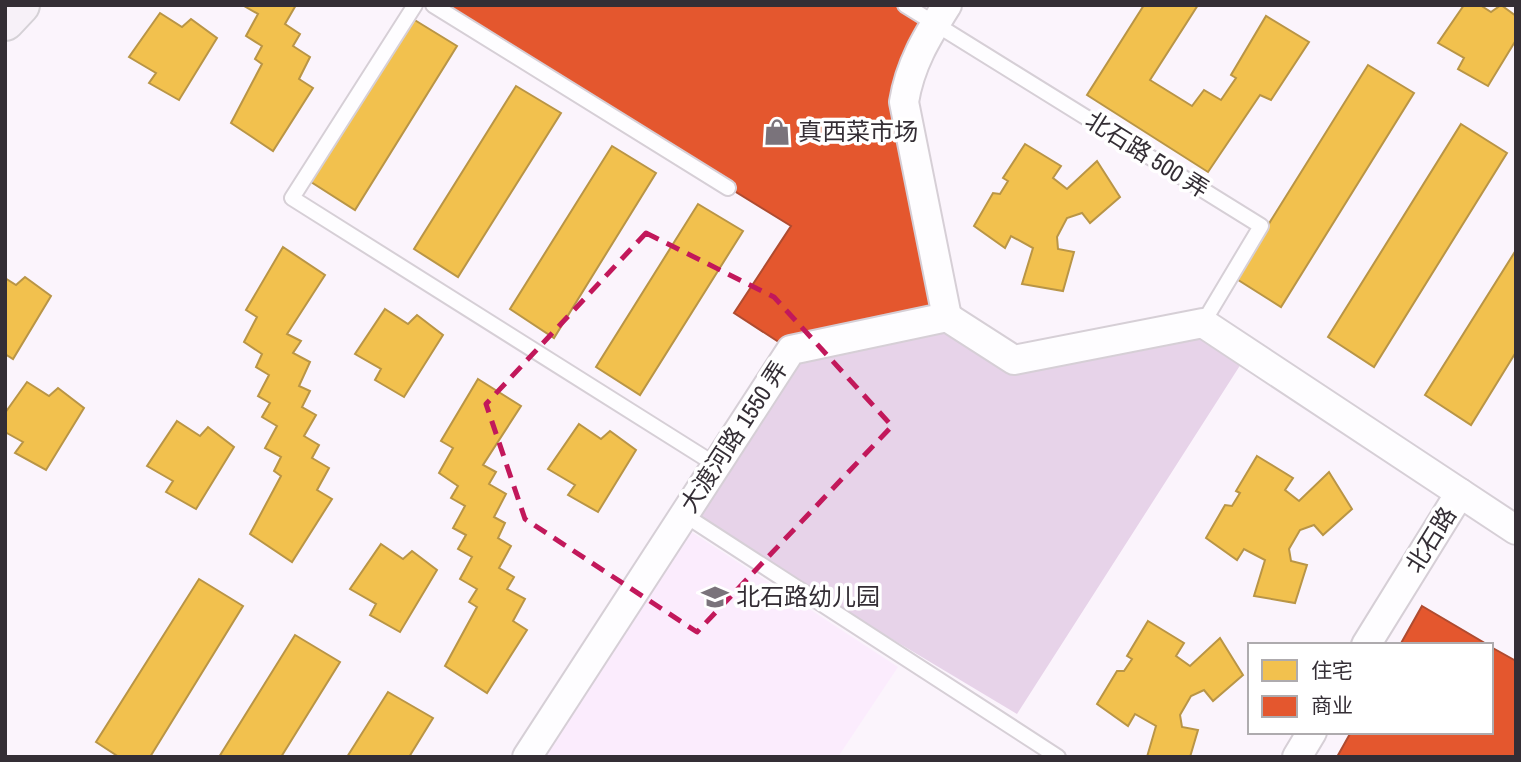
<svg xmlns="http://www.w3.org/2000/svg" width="1521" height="762" viewBox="0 0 1521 762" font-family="'Archivo Narrow','Noto Sans SC',sans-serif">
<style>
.built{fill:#fbecfd}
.green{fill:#e7d3e9}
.homes{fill:#f2c14e;stroke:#b99546;stroke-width:2}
.shops{fill:#e4572e;stroke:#af4b30;stroke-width:2}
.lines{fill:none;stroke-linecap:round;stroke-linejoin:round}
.lane-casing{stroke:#d6cfd6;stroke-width:18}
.street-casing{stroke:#d6cfd6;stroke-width:32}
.primary-casing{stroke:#d5d1d6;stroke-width:42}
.lane{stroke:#fefdff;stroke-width:14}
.street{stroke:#fefdff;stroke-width:28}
.primary{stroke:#f7f1f8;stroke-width:38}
.marked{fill:none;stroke:#c2185b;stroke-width:5;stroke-dasharray:14 9;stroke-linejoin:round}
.labels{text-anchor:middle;stroke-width:7;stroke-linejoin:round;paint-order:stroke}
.poi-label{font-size:24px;fill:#342e35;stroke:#fff;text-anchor:start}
.street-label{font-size:24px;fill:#342e35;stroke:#fff}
</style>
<rect width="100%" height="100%" fill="#fbf4fc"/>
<!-- built -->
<path class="built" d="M684 527 898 667 838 757H537Z"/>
<!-- green -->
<path class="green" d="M947 317 1014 360 1203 323 1248 353 1017 714 683 514 791 350Z"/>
<!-- homes -->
<g class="homes">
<path d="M296 5 285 24 300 34 293 46 310 57 299 79 313 88 273 151 231 123 262 64 255 59 262 46 246 36 258 14 244 6Z"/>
<path d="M1144 5H1198L1150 80 1192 106 1204 90 1221 100 1236 78 1231 75 1266 16 1309 42 1271 100 1260 95 1208 172 1087 95Z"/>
<path d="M1464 5H1480L1491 12 1501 5 1516 16V40L1488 86 1458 69 1464 58 1438 43Z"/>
<path d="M160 13 182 27 191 19 217 38 179 100 149 83 156 73 129 57Z"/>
<path d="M413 19 457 46 355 210 311 182Z"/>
<path d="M1368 65 1414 93 1281 307 1235 278Z"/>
<path d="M516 86 561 113 458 277 414 249Z"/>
<path d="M1461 124 1507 153 1374 367 1328 337Z"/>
<path d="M1025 144 1061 166 1053 178 1067 189 1097 161 1120 197 1090 223 1082 213 1067 218 1057 237 1058 249 1074 252 1063 291 1022 284 1033 248 1011 236 1005 248 974 226 993 193 1000 194 1008 181 1003 178Z"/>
<path d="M612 146 656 173 554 338 510 309Z"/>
<path d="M698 204 743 231 640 395 596 367Z"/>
<path d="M283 247 325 275 287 334 301 341 293 353 310 362 299 386 310 391 302 407 316 415 304 436 319 445 312 458 329 468 317 490 332 499 292 562 250 534 281 476 274 471 281 457 265 448 277 426 262 417 270 403 258 396 269 375 256 367 262 354 244 342 257 317 246 310Z"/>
<path d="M1516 250V352L1471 425 1425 395Z"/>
<path d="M25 277 51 296 13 359 5 354V278L16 285Z"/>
<path d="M385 309 408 324 417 315 443 335 404 397 375 380 381 369 355 354Z"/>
<path d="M478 379 521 406 483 465 496 472 489 484 506 494 494 517 505 523 498 538 511 546 499 568 514 577 507 589 525 599 513 621 527 630 487 693 445 666 477 607 469 602 477 589 460 579 472 557 458 549 466 535 453 528 465 506 451 498 458 486 439 473 453 448 441 441Z"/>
<path d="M27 382 49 396 58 388 84 408 46 470 15 453 23 442 5 432V413Z"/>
<path d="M177 421 200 436 208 427 234 447 196 509 166 492 173 481 147 466Z"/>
<path d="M579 424 601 439 610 431 636 450 598 512 568 495 575 485 548 469Z"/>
<path d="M1257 456 1293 478 1285 490 1299 501 1329 472 1352 509 1323 535 1314 525 1300 530 1289 549 1291 561 1307 565 1295 603 1254 596 1265 560 1244 549 1237 560 1206 538 1225 505 1232 506 1240 493 1236 491Z"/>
<path d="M381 544 403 559 412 551 437 570 400 632 370 615 376 604 350 589Z"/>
<path d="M199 579 243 606 150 757H119L96 742Z"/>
<path d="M1148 621 1184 643 1176 656 1190 666 1220 638 1243 675 1213 701 1204 690 1191 696 1180 715 1182 727 1198 730 1190 757H1147L1156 726 1135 714 1128 726 1097 704 1117 671H1124L1132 659 1127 656Z"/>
<path d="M295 635 340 662 281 757H219Z"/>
<path d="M388 692 433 718 409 757H347Z"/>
</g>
<!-- shops -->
<g class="shops">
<path d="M433 5H905L935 24 908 76 947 317 791 350 734 313 791 226Z"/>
<path d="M1422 606 1488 645H1400Z"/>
<path d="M1491 647 1516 661V757H1337L1351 732H1491Z"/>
</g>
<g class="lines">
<defs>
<g id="lane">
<path d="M415 5 292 198 716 465"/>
<path d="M433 5 728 188"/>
<path d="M905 5 1261 226 1203 323"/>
<path d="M683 514 1058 757"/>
</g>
<g id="street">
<path d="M947 317 1014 360 1203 323 1460 493"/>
<path d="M1366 645 1460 493 1516 530"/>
<path d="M527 757 791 350 947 317 904 102C910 64 927 37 947 5"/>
<path d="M1297 757 1312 732"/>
</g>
<path id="primary" d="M5 21 20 5"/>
</defs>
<!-- lane casing -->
<use href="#lane" class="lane-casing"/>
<!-- street casing -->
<use href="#street" class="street-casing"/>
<!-- primary casing -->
<use href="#primary" class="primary-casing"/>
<!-- lane -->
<use href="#lane" class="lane"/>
<!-- street -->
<use href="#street" class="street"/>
<!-- primary -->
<use href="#primary" class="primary"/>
</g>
<!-- marked area -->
<path class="marked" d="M646 233 774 297 892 426 697 632 525 519 486 404Z"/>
<!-- icons -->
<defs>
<symbol id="shop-bare" viewBox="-9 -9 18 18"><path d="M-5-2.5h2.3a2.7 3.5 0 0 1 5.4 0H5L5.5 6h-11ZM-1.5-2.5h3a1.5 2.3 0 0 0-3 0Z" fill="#7a737b" stroke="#fff" stroke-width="2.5" paint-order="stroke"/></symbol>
<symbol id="school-bare" viewBox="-9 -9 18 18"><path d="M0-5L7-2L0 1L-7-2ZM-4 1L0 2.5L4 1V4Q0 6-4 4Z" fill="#7a737b" stroke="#fff" stroke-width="2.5" paint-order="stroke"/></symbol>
</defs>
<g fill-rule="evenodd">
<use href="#shop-bare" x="758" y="113" width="38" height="38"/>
<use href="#school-bare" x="696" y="578" width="38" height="38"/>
</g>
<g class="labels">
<!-- poi labels -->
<g class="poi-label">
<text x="798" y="140">真西菜市场</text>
<text x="736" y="605">北石路幼儿园</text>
</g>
<!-- street labels -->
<g class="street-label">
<text transform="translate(1147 155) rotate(32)" y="8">北石路 500 弄</text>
<text transform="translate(734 437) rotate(-57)" y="8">大渡河路 1550 弄</text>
<text transform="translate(1431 540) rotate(-58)" y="8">北石路</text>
</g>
</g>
<!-- border -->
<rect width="1521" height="762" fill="none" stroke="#342e35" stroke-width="14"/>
<!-- legend -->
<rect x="1248" y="643" width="245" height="91" fill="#ffffff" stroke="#aeabae" stroke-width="2"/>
<rect x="1262" y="660" width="35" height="21" fill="#f2c14e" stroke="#aeabae" stroke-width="2"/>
<text x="1311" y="678" font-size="21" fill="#342e35">住宅</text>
<rect x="1262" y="696" width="35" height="21" fill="#e4572e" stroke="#aeabae" stroke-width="2"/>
<text x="1311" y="713" font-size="21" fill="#342e35">商业</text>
</svg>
